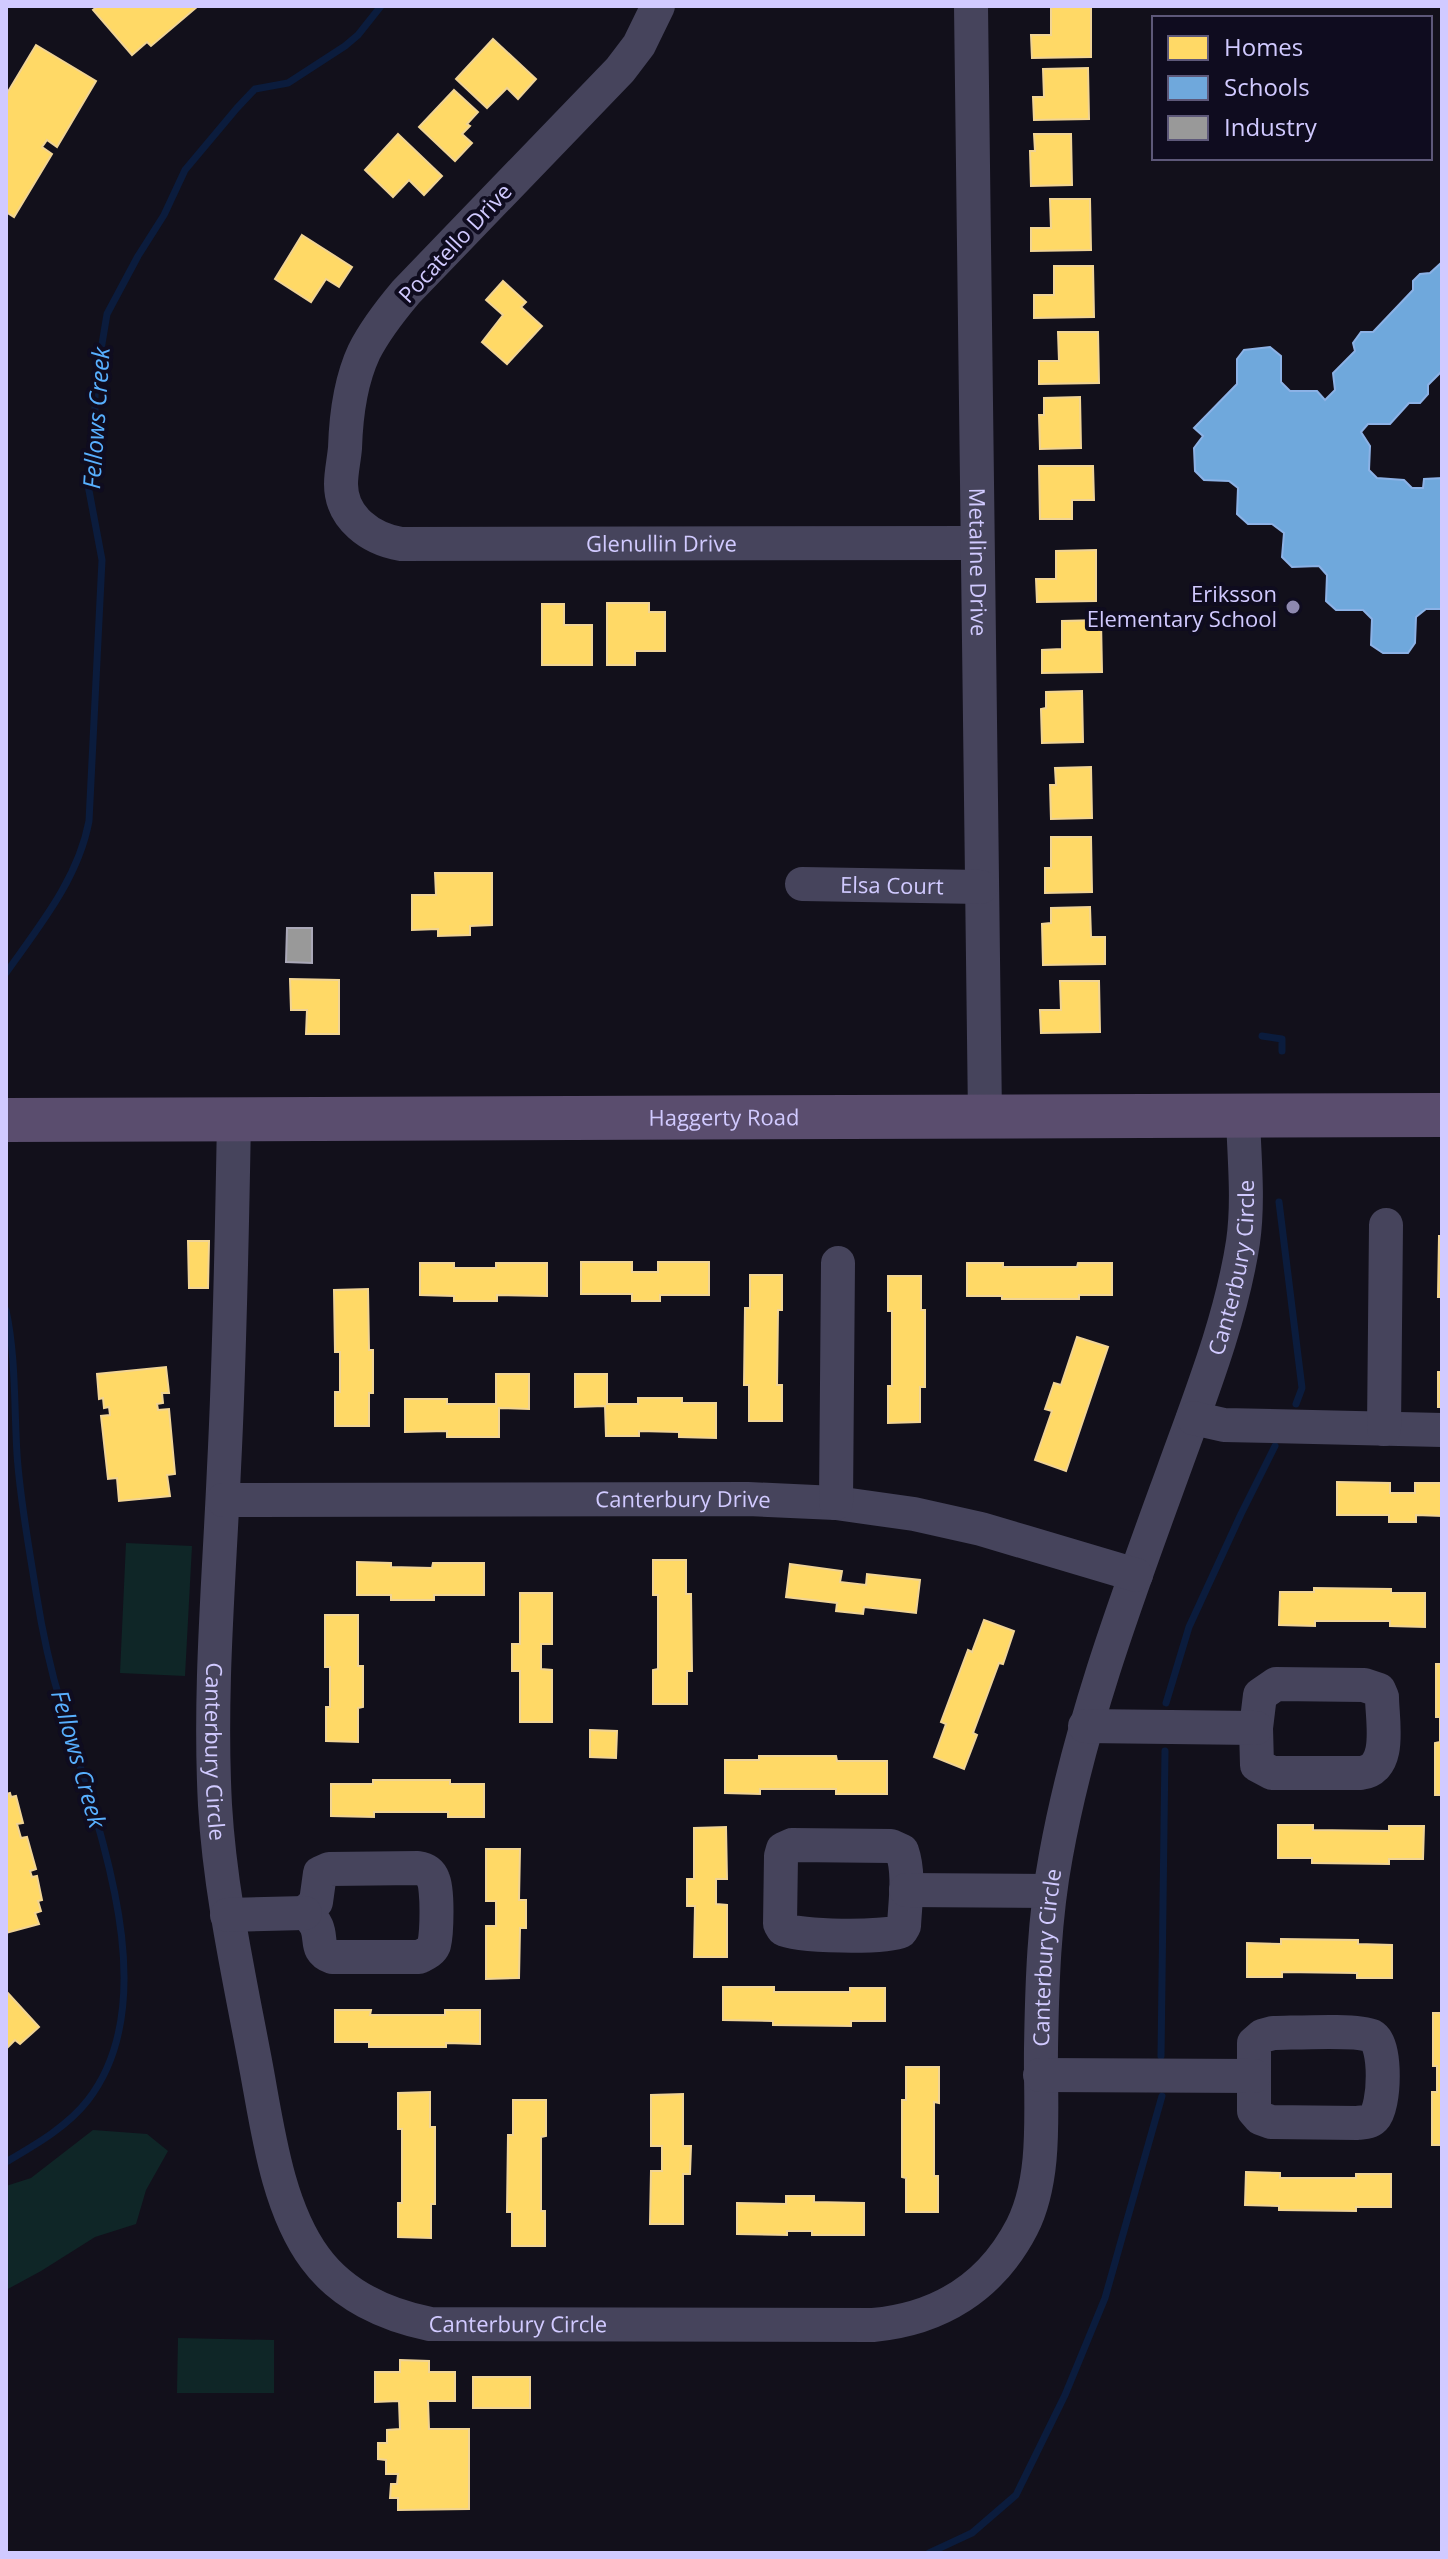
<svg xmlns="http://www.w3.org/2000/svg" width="1448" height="2559" viewBox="0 0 1448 2559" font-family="'Open Sans',sans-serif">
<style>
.green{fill:#0f2627}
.homes{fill:#ffd966;stroke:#f1d494;stroke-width:2}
.schools{fill:#6fa8dc;stroke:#8cb2e6;stroke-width:2}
.industry{fill:#999;stroke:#aaa8b8;stroke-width:2}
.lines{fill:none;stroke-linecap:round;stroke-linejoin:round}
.stream{stroke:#0b1c3d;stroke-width:7}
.minor{stroke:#46445c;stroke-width:34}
.major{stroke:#5a4d6e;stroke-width:44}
.poi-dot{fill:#8e89af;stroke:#0f0c1f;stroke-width:3}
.labels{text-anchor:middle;stroke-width:8;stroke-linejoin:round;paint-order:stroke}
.street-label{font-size:22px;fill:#d1caff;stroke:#0f0c1f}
.poi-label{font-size:22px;fill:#d1caff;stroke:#0f0c1f;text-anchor:end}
.water-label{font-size:24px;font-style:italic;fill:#58b0ff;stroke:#0f0c1f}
</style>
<rect width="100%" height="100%" fill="#12101b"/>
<!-- green -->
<g class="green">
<path d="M126 1543 192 1546 185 1676 120 1673Z"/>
<path d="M93 2130 147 2134 168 2151 146 2190 136 2224 95 2237 41 2271 6 2290V2186L31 2178Z"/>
<path d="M178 2338 274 2340V2393H177Z"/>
</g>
<!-- homes -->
<g class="homes">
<path d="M98 6H198L151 46 147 42 132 55 93 10Z"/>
<path d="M1051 6H1091V57L1032 58 1031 35H1051Z"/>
<path d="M493 39 536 79 518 99 507 88 487 108 456 79Z"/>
<path d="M36 45 96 81 57 147 47 140 42 147 52 154 14 217 6 212V95Z"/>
<path d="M1088 68 1089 119 1034 120 1033 97H1044L1043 69Z"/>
<path d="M454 90 478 112 467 124 470 126 462 134 472 143 455 161 419 127Z"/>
<path d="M398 134 442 176 424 195 409 180 393 197 365 170Z"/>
<path d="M1034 134H1071L1072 185 1031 186 1030 151H1035Z"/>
<path d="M1050 199H1090L1091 250 1031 251V228H1051Z"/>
<path d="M302 235 352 267 339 287 326 279 311 302 275 279Z"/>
<path d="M1054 266H1093L1094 317 1034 318V295H1054Z"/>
<path d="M503 281 526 302 521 307 542 326 507 364 482 342 503 315 486 300Z"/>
<path d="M1058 332H1098L1099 383 1039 384V361H1059Z"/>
<path d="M1080 397 1081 448 1040 449 1039 415H1044V398Z"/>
<path d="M1039 466H1093L1094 500H1072V519H1040Z"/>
<path d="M1096 550V601L1037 602 1036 579H1056V551Z"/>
<path d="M607 603H649V612H665V651H635V665H607Z"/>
<path d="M542 604H564V625H592V665H542Z"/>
<path d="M1101 620 1102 672 1042 673V650L1062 649V621Z"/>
<path d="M1082 691 1083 742 1042 743 1041 709 1046 708V692Z"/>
<path d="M1091 767 1092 818 1051 819 1050 785H1056L1055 768Z"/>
<path d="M1051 837H1091L1092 892 1045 893V868H1051Z"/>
<path d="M435 873H492V925L470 926V935L438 936V929L412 930V895H436Z"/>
<path d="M1090 907 1091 937H1105V964L1043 965 1042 924 1051 923V908Z"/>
<path d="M290 979 339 980V1034H306L307 1010H291Z"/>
<path d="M1060 981H1099L1100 1032 1041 1033 1040 1010H1061Z"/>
<path d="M1439 1236H1442V1297H1438Z"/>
<path d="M188 1241H209L208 1288H189Z"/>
<path d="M581 1262H632V1272H658V1262H709V1295H660V1301H632V1294H581Z"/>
<path d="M420 1263H454V1268H496V1263H547V1296L497 1295V1301H454V1296L420 1295Z"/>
<path d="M967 1263H1003V1267H1077L1078 1263H1112V1295H1079V1299H1002V1296H967Z"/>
<path d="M750 1275H782V1310H778L777 1385H782V1421H749V1385H744L745 1308H750Z"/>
<path d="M888 1276H921V1310H925V1387H920V1422L888 1423V1386H892V1311H888Z"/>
<path d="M368 1289 369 1350H373V1393H369V1426H335V1392H340V1352H335L334 1290Z"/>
<path d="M1077 1337 1108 1347 1066 1471 1035 1460 1052 1411 1045 1409 1054 1383 1061 1385Z"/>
<path d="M166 1367 169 1393H162L163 1403 157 1404 158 1410 169 1409 175 1474 167 1475 170 1496 119 1501 117 1478 108 1479 101 1416 110 1415 109 1407 104 1408 103 1398 99 1399 97 1374Z"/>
<rect x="1438" y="1372" width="4" height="35"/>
<path d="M496 1374H529V1409L499 1408V1437H447V1431L405 1432V1399H447V1404H496Z"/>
<path d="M575 1374H607V1404H638V1398H682V1403H716V1438L679 1437V1432L639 1431V1436H606L605 1406 575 1407Z"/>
<path d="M1337 1482 1390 1483V1493H1415V1483H1442V1516L1416 1515V1522H1389V1515H1337Z"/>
<path d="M653 1560H686V1594H691L692 1671H687V1704H653V1670L658 1669V1595H653Z"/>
<path d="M357 1562 391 1563V1567L432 1568 433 1563H484V1595H434V1600H391V1595H357Z"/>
<path d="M790 1564 842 1571 840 1582 866 1585 867 1574 920 1580 916 1613 864 1607 863 1614 836 1611 837 1603 786 1597Z"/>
<path d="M1314 1588 1391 1589V1593H1425V1627L1390 1626V1621H1315V1626L1279 1625 1280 1592H1314Z"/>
<path d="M520 1593H552V1644H541V1669L552 1670V1722H520V1671H512V1644H520Z"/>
<path d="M325 1615H358V1666H363V1707L358 1708V1742L326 1741V1707H330V1667H325Z"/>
<path d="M984 1620 1014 1631 1003 1664 999 1663 973 1733 977 1735 964 1769 934 1757 946 1724 941 1722 968 1650 972 1652Z"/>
<path d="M1436 1664H1442V1795H1435V1743L1440 1742V1717H1436Z"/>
<path d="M590 1730 617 1731 616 1758 590 1757Z"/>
<path d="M759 1756H836L837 1761H887V1794H836V1789H760V1794L725 1793V1760H759Z"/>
<path d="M373 1780H450V1784H484V1817H448V1812H374V1817L331 1816V1784H373Z"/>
<path d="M10 1793 11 1797 16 1796 23 1823 17 1824 21 1838 27 1837 36 1869 30 1871 32 1877 37 1876 42 1900 38 1901 41 1911 35 1913 39 1924 6 1933V1794Z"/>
<path d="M1278 1825H1313V1830L1389 1831V1826H1424L1423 1859H1389V1864L1312 1863V1858H1278Z"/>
<path d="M726 1827 727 1879H716V1904L727 1905V1957H694L695 1906H687V1879H694V1828Z"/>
<path d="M486 1849H520L519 1900H526V1928H520L519 1978 486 1979V1926H496V1901H486Z"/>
<path d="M1281 1939 1358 1940V1944L1392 1945V1978H1357V1973L1282 1972V1977H1247V1943L1281 1944Z"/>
<path d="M723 1987H774V1992H850V1988H885V2021H851V2026L773 2025V2021L723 2020Z"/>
<path d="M6 1991 39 2027 20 2044 15 2040 8 2047 6 2045Z"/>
<path d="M335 2010H371L370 2015H445V2010H480V2044L446 2043V2047H369V2042H335Z"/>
<path d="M1433 2013H1442V2145H1432V2092H1437V2066H1433Z"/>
<path d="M906 2067H939V2103L934 2102V2176H938V2212H906V2178L902 2177V2100H906Z"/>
<path d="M430 2092V2127H435V2204H431V2238L398 2237V2203H402V2129H398V2093Z"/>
<path d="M683 2094V2146H691L690 2174H683V2224H650L651 2171H662V2146H651V2095Z"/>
<path d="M513 2100H546V2136L541 2137V2211H545V2246H512V2212H507L508 2135H513Z"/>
<path d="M1246 2172 1280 2173V2178H1356V2174H1391V2207H1356V2211L1279 2210V2206L1245 2205Z"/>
<path d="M786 2196H814V2202L864 2203V2235H812V2231H787V2235L737 2234V2203L786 2204Z"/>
<path d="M400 2360 429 2361V2372H455V2401H428L429 2429H469V2509L398 2510V2498H390L391 2484H397L398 2474H386V2460L378 2459V2443H387V2430L400 2429 399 2401 375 2402V2372H400Z"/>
<rect x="473" y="2377" width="57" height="31"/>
</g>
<!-- schools -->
<path class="schools" d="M1442 262V371L1428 385V394L1420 403H1409L1390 424H1368L1361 432 1370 446 1369 470 1377 478 1404 480 1412 488H1423L1424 479 1442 478V609H1426L1416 617 1415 643 1408 653H1383L1371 645 1372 619 1363 610H1336L1326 601 1327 575 1319 566 1292 567 1282 557 1284 533 1272 524H1248L1237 514 1238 488 1229 481 1204 480 1195 471 1194 448 1203 436 1194 428 1237 384V359L1244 350 1270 347 1281 356V382L1290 391H1317L1325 400 1335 390 1333 373 1355 351 1353 343 1361 332H1373L1413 290V281L1420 274 1430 273Z"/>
<!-- industry -->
<path class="industry" d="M287 928H312V963L286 962Z"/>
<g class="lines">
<!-- stream -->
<g class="stream">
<path d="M6 973C40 925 78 879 89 821L102 560 88 485 95 415V386L107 314 138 256 164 215 185 170 237 108 255 89 288 83 345 46 358 35 381 6"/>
<path d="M1262 1036 1282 1039V1051"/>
<path d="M1279 1202 1302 1388 1296 1404"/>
<path d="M6 1310C16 1357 14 1406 17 1454 20 1500 29 1547 36 1592 42 1630 50 1668 61 1704 93 1816 169 1995 88 2100 67 2127 35 2145 6 2162"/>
<path d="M1166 1703 1189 1627 1241 1514 1275 1446"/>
<path d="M1161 2056 1165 1751"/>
<path d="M929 2553 972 2533 1016 2495 1065 2395 1105 2298 1162 2096"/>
</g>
<!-- minor -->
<g class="minor">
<path id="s1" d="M658 6 639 45 620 70 406 292C390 311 375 330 364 352 350 382 346 415 345 448 344 460 341 472 341 484 341 518 371 539 401 544L977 543"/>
<path id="s2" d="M971 6 985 1117"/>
<path id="s3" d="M802 884 981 887"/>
<path id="s4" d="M234 1118C232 1235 230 1352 224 1468 219 1581 209 1692 215 1805 220 1891 239 1976 255 2061 267 2124 276 2205 315 2258 342 2295 386 2315 430 2324L873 2325C939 2319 991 2287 1022 2227 1048 2176 1040 2105 1041 2049 1042 1984 1044 1919 1056 1855 1080 1723 1127 1598 1173 1472 1200 1397 1231 1320 1243 1242 1249 1200 1244 1157 1243 1115"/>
<path d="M1193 1418 1224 1425 1442 1430"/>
<path d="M1384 1429 1386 1225"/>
<path id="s5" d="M223 1500 748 1499 836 1503 914 1514 981 1529 1136 1575"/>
<path d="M836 1503 838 1263"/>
<path d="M1276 1684 1364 1685 1379 1690 1382 1697C1382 1720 1393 1769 1361 1773H1272L1257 1765 1256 1728 1260 1695Z"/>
<path d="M1085 1726 1256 1728"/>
<path d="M792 1845 891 1846 902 1851C910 1874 905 1903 904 1926L901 1931C886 1938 797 1937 783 1929L780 1924 781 1856 783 1849Z"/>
<path d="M418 1868C425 1869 430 1871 433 1879 438 1889 437 1933 434 1945 431 1952 425 1954 419 1957H332C309 1949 330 1931 305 1913L316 1902 320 1873 329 1869Z"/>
<path d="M906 1890 1050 1891"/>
<path d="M227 1915 305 1913"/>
<path d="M1273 2033C1292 2033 1357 2029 1372 2036 1387 2044 1385 2107 1374 2118 1369 2123 1364 2122 1357 2123L1271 2122 1260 2118 1254 2111V2043L1262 2036Z"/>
<path d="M1040 2075 1254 2076"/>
</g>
<!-- major -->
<path class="major" id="s6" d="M6 1120 1442 1115"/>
</g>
<!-- markers -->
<circle class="poi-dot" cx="1293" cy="607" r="8"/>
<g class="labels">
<!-- street labels -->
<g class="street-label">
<text transform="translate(455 243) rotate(-47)" y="8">Pocatello Drive</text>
<text dy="8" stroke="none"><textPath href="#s1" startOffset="944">Glenullin Drive</textPath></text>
<text dy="8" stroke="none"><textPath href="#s2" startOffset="556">Metaline Drive</textPath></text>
<text dy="8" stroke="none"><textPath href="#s3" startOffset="90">Elsa Court</textPath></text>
<text dy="8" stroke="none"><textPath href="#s6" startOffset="718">Haggerty Road</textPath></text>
<text dy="8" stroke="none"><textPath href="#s4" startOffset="2910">Canterbury Circle</textPath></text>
<text dy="8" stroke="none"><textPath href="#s5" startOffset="460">Canterbury Drive</textPath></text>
<text dy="8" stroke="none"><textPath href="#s4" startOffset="634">Canterbury Circle</textPath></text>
<text dy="8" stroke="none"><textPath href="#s4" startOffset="2192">Canterbury Circle</textPath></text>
<text dy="8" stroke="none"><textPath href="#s4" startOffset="1378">Canterbury Circle</textPath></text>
</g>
<!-- poi labels -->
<g class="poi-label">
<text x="1277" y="602">Eriksson<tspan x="1277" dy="25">Elementary School</tspan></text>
</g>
<!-- water labels -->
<g class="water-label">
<text transform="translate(97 418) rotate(-86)" y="8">Fellows Creek</text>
<text transform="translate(78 1759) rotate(74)" y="8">Fellows Creek</text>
</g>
</g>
<!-- border -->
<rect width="1448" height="2559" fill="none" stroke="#d1caff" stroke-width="16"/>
<!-- legend -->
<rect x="1152" y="16" width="280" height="144" fill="#0f0c1f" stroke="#5d5879" stroke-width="2"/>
<rect x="1168" y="36" width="40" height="24" fill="#ffd966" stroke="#5d5879" stroke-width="2"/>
<text x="1224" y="56" font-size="24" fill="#d1caff">Homes</text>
<rect x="1168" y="76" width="40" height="24" fill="#6fa8dc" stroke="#5d5879" stroke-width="2"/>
<text x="1224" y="96" font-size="24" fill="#d1caff">Schools</text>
<rect x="1168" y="116" width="40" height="24" fill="#999999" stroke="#5d5879" stroke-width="2"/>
<text x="1224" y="136" font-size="24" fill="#d1caff">Industry</text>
</svg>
